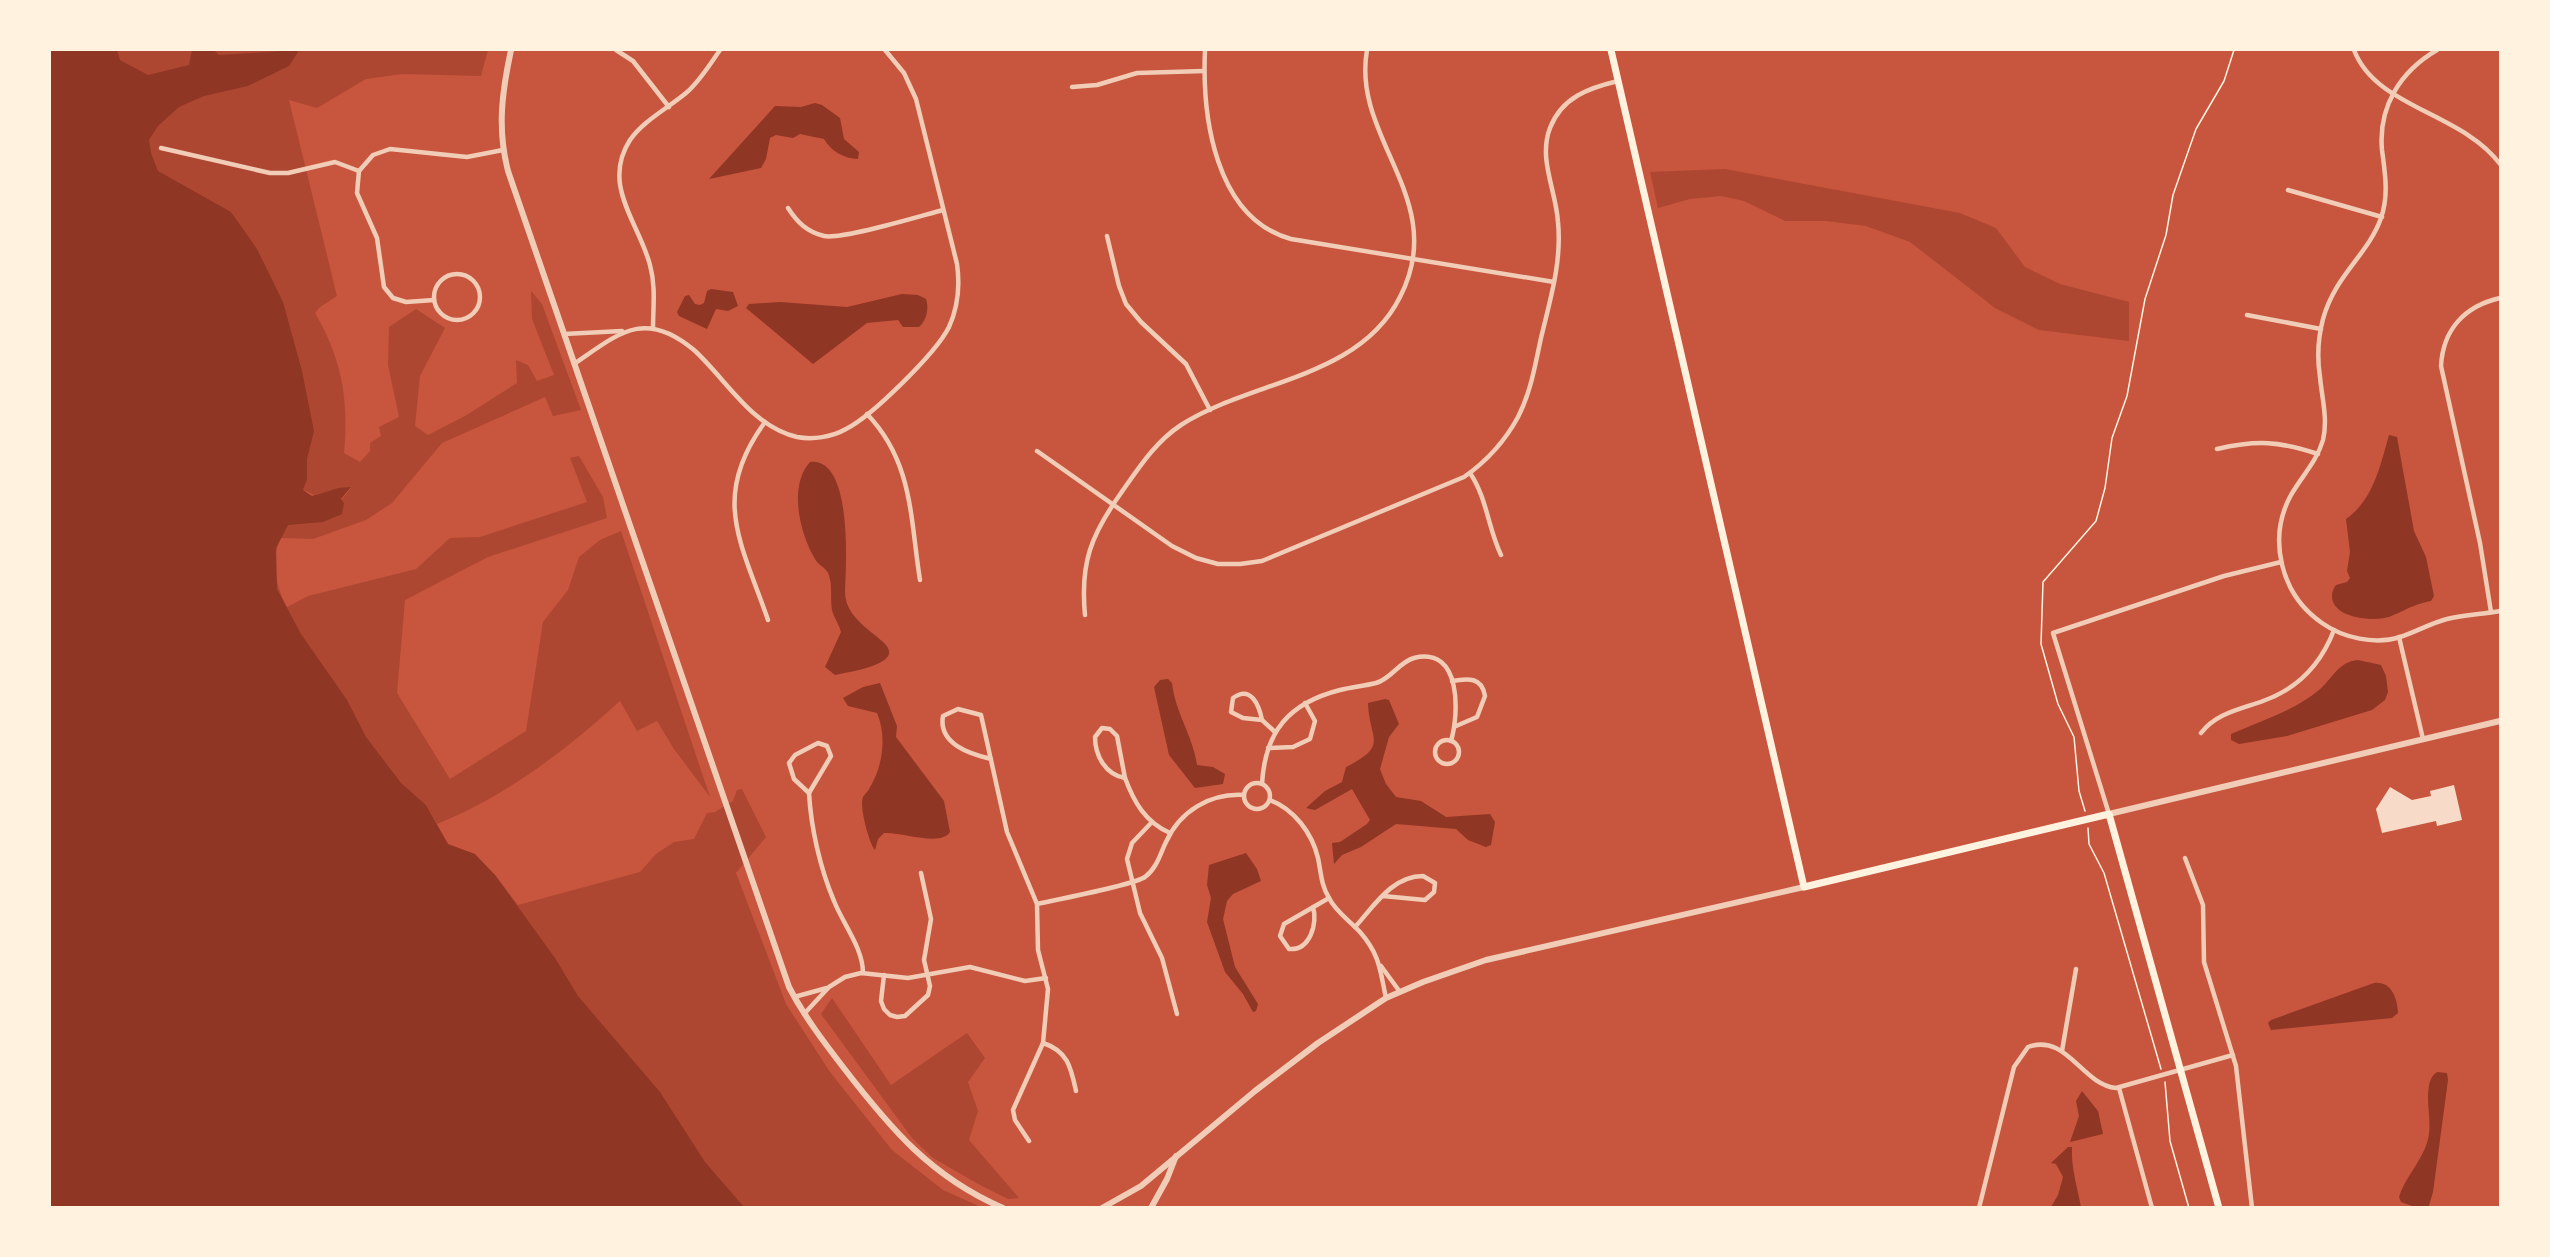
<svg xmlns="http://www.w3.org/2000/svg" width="2550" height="1257" viewBox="0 0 2550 1257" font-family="'Sofia Sans Condensed',sans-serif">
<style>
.green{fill:#ae4732;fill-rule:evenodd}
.water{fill:#8f3625}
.building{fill:#f7dbc8}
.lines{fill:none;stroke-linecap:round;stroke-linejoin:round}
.path{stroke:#fff3e0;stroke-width:1.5}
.minor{stroke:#f1ccb7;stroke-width:4.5}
.tertiary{stroke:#f1ccb7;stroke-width:6}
.secondary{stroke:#fff3e0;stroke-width:7}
</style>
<rect width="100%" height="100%" fill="#c8553d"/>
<!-- green -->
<g class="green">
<path d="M50 50H488L481 76 402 74 366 79 317 108 289 100 337 296 320 307 315 313C342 359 349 400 344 453L360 462 370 451V443L381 436 379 427 399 417 388 365 389 327 416 309 445 328 420 376 415 426 428 435 465 416 517 383 516 360 528 365 537 381 554 375 532 319 531 291 542 304 581 410 553 416 545 397 442 443 392 503 366 520 313 539 281 538C270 558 276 588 287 607L308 596 416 569 450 538 480 537 587 502 570 458 579 456 603 497 607 518 488 557 405 600 397 693 450 779 526 731 543 622 568 590 579 557 600 540 621 531 710 797 674 749 657 721 637 731 620 701C565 751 506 796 437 824L426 805 406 788 448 844 495 875 518 905 640 872 656 854 674 842 694 839 707 813 715 812 733 801 737 790 742 789 766 837 736 873 786 1004 830 1072 892 1150 943 1190 981 1207H50ZM338 488H351L324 522 304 490 314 495Z"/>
<path d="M1725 169 1960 213 1996 228 2025 267 2060 284 2129 302V341L2039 330 1995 308 1910 242 1866 226 1826 221H1785L1744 201 1721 196 1690 199 1658 208 1650 172Z"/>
<path d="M832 998 891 1085 967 1033 985 1058 968 1082 978 1111 969 1140 1019 1198 1008 1199 978 1184 933 1158 912 1138 821 1014Z"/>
</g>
<!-- water -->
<g class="water">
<path d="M50 50H117L120 60 148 75 189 65 192 50H214L219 55 299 50 289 66 248 86 204 96 179 107 158 126 149 140 151 153 158 171 231 212 257 249 283 302 302 371 314 431 307 459V479L303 490 312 496 338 488 351 487 341 499 344 503 342 514 323 522 288 525 276 548 277 589 301 634 347 700 366 737 401 783 426 805 448 844 475 854 495 875 555 958 578 996 660 1092 705 1162 744 1207H50Z"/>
<path d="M815 103 822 105 840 118 844 139 859 152 858 159C844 159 830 150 824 139L800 134 793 138 776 135 770 138 766 159 761 168 709 179 775 106 801 107Z"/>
<path d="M711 289 733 292 738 306 728 311 716 309 707 329 679 316 677 312 685 296 689 295 695 304 700 305 704 303 707 291Z"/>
<path d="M902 294 918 295 926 299C929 308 927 320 919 327H903L898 320 867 323 813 364 746 308 749 304 780 302 847 307Z"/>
<path d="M2389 435 2397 437 2414 531 2426 557 2434 596 2431 601C2398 607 2395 625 2356 617 2347 615 2337 611 2333 602 2331 596 2332 590 2336 585L2347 582 2350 578 2347 571 2350 552 2346 519C2373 500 2380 467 2389 435Z"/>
<path d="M810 462C853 457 846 565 845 591 844 625 893 639 889 654 885 667 848 672 835 675L825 667 841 632C839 624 834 618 832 610 830 598 833 584 828 573 825 567 818 565 815 559 800 534 788 486 810 462Z"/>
<path d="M2358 660 2381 665 2386 676 2388 692 2385 700 2372 710 2287 736 2239 744 2231 740V734C2260 721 2294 711 2319 690 2333 678 2338 662 2358 660Z"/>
<path d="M1160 680 1168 679 1172 683C1175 712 1193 736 1197 765L1213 767 1225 774 1223 784 1195 788 1169 755 1154 687Z"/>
<path d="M880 683 897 726 896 737 944 801 950 832C940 847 904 832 884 833L878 839 875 850C869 843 859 806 863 797 864 795 869 790 869 789 883 767 887 736 877 713L848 706 843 698 863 687Z"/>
<path d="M1385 699 1389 700 1399 724 1389 737 1380 769 1386 784 1396 797 1421 801 1446 817 1490 814 1495 822 1491 845 1486 847 1468 840 1456 829 1396 824 1361 847 1342 855 1334 864 1332 843 1340 842 1367 824 1370 820 1352 789 1315 810 1306 808 1325 791 1342 782 1346 767C1390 745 1369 740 1368 703Z"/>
<path d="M1246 853 1257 869 1261 881 1233 894 1227 901 1223 919 1235 967 1258 1004 1256 1011 1253 1012 1243 994 1225 972 1207 922 1211 898 1207 885 1209 865Z"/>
<path d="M2374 983C2391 981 2397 997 2398 1013L2392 1018 2271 1030 2268 1023 2271 1020Z"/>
<path d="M2437 1072 2447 1073 2448 1080 2433 1192 2429 1206 2415 1207 2401 1202 2399 1197C2406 1175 2426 1157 2429 1134 2432 1117 2421 1082 2437 1072Z"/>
<path d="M2082 1091 2098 1111 2103 1134 2070 1142 2079 1116 2076 1101Z"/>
<path d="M2068 1147H2072C2071 1168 2077 1186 2081 1207H2051L2058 1195 2063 1177 2056 1164 2051 1163Z"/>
</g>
<!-- building -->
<path class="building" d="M2454 785 2462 820 2437 826 2436 821 2382 833 2376 809 2390 787 2412 800 2431 796 2430 791Z"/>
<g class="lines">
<!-- path -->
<g class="path">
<path d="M2085 811 2079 791 2074 737 2058 704 2041 644 2043 582 2096 521 2105 488 2112 438 2127 396 2145 299 2166 235 2173 195 2196 129 2224 81 2234 50"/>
<path d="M2088 828 2089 844 2104 873 2161 1069"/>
<path d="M2165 1082 2170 1141 2189 1208"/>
</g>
<!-- minor -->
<g class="minor">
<path d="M616 50 633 61 669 107"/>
<path d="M1205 50C1202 117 1215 218 1291 239L1554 282"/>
<path d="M2354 50C2376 108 2461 112 2500 164"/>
<path d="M2437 50C2401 71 2378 106 2382 150 2385 173 2389 195 2381 218 2368 255 2335 275 2323 319 2318 338 2317 358 2320 377 2322 399 2328 419 2323 440 2317 461 2302 476 2291 495 2267 539 2281 595 2322 623 2343 638 2375 645 2400 637 2416 632 2431 623 2447 619 2464 615 2483 614 2500 611"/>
<path d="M1072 87 1097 85 1137 73 1204 71"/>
<path d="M161 148 270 173H288L335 162 359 171"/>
<path d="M2288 190 2382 217"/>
<path d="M788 208C797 222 807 232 824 236 842 240 920 216 943 210"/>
<path d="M1107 236 1119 286 1126 304 1141 322 1186 364 1210 410"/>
<circle cx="457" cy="297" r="23"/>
<path d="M434 300 406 302 393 298 384 287 377 238 357 193 359 171 373 155 390 149 467 157 503 150"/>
<path d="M2247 315 2321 329"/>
<path d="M653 329C653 307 656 287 650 265 639 223 601 185 630 140 643 121 668 108 686 93 700 81 710 64 720 50"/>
<path d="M564 334 622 331"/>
<path d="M574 364C618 334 644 308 694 350 726 379 752 427 797 437 813 440 832 437 846 429 872 416 936 353 949 327 958 307 960 285 957 264L916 99 904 73 885 50"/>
<path d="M867 414C913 462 910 517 920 580"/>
<path d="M765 422C710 497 741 542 768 620"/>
<path d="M2217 449C2257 440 2279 441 2318 454"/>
<path d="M1037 451 1172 546 1196 558 1218 564H1240L1262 561 1464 477C1487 461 1505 441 1518 417 1531 392 1535 365 1541 338 1550 300 1562 262 1558 222 1556 190 1538 159 1550 128 1562 97 1589 88 1618 81"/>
<path d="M1470 473C1487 498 1488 528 1501 555"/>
<path d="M2491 612 2480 543 2441 366C2443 329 2465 306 2500 298"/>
<path d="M1085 615C1080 563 1091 535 1121 493 1138 469 1155 442 1181 425 1251 380 1359 379 1400 297 1450 200 1351 139 1367 50"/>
<path d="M2399 637 2423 739"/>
<path d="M1452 681C1468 678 1482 677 1485 696L1477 717 1456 726"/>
<path d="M1262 720C1259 705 1251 685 1233 698L1231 712 1243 718 1262 720 1275 732"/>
<path d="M1102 728 1110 729 1117 736 1125 778C1106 775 1095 756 1095 737Z"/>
<path d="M2201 733C2216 713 2241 709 2263 701 2297 689 2321 664 2334 630"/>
<circle cx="1447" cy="752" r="12"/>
<path d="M818 743 827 746 831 756 809 793 794 779 789 763 795 755Z"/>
<path d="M1268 748 1293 747 1310 739 1315 721 1305 703"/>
<path d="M991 759C970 754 938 744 943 716L958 709 981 715 1007 832 1037 904 1038 950 1048 989 1043 1043 1013 1110 1015 1120 1029 1141"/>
<path d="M1125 778C1134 802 1145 822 1170 833"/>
<circle cx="1257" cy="796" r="13"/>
<path d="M1262 784C1265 731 1289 703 1340 690 1352 687 1364 686 1376 683 1391 679 1399 662 1414 658 1462 646 1459 714 1451 741"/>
<path d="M809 793C811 828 820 868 834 901 843 924 863 948 863 973"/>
<path d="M1270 800C1294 809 1312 833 1318 858 1321 872 1321 885 1329 898 1336 912 1349 920 1360 932 1380 955 1380 970 1386 998"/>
<path d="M2109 814 2053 633 2224 576 2281 562"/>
<path d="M1152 822 1132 843 1127 859 1140 913 1162 958 1177 1014"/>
<path d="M2185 858 2203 905 2204 962 2236 1066 2252 1208"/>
<path d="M1037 904C1058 899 1131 886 1145 877 1157 868 1160 854 1166 842 1180 811 1210 793 1244 795"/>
<path d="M1313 907C1318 923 1310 951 1289 949L1280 936 1284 924 1329 898"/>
<path d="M1355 927C1374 906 1392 876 1423 876L1435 883 1434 892 1425 900 1383 896"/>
<path d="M1381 966 1400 992"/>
<path d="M884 975 881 1001 884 1009 890 1015 897 1017 905 1016 928 995 930 986 924 960 931 919 921 873"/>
<path d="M794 997 827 988"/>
<path d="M804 1014 829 987 845 977 861 973 908 978 970 967 1025 981 1046 978"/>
<path d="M1043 1043C1068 1051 1071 1068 1076 1091"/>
<path d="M2062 1051 2076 969"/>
<path d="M2119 1088 2152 1208"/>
<path d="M1979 1208 2014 1067 2028 1047C2067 1033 2081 1084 2116 1088L2233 1055"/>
</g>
<!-- tertiary -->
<g class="tertiary">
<path d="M511 50C502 92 497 129 508 171L789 987C804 1016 823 1041 843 1067 890 1128 931 1177 1003 1208"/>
<path d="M2109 814 2500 721"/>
<path d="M1102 1208 1141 1186 1255 1091 1318 1043 1386 998 1423 982 1486 960 1804 887"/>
<path d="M1151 1208 1167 1179 1176 1156"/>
</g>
<!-- secondary -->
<path class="secondary" d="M1611 50 1804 887 2109 814 2219 1208"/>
</g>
<!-- border -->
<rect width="2550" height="1257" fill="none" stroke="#fff3e0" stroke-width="102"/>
</svg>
